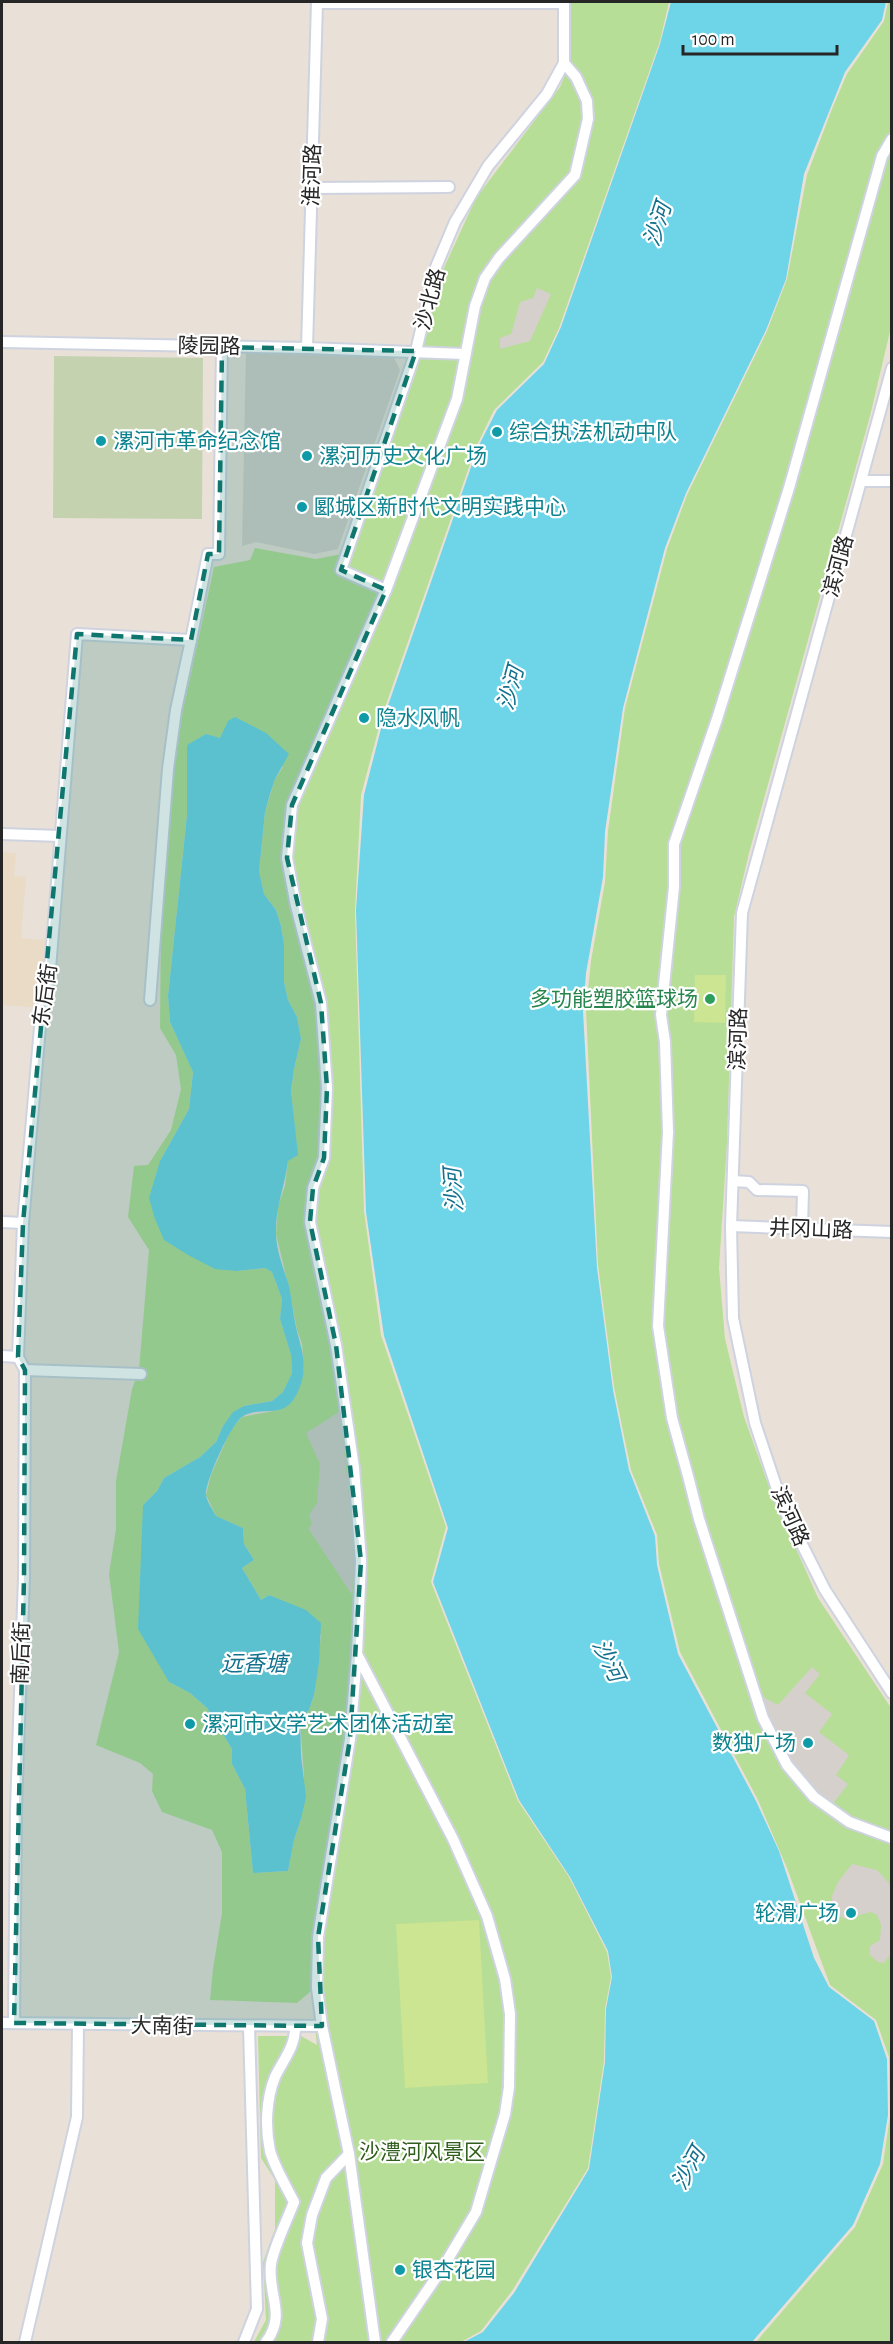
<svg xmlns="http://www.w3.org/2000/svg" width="893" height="2344" viewBox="0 0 893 2344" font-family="'Alegreya Sans','Noto Sans SC',sans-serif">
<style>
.education{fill:#eadbc7}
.green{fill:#b6de96;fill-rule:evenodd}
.cemetery{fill:#c4d2b0}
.pitch{fill:#cbe592}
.plaza{fill:#d5d0cb}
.water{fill:#6ed4e8}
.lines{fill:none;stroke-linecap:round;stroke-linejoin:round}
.minor-casing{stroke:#ced3df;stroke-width:14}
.minor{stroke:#fff;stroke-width:10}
.marked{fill:#0f766e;fill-opacity:0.2;stroke:#0f766e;stroke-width:4.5;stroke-dasharray:12 8;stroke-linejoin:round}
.culture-dot{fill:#0f9aa8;stroke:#fff;stroke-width:2}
.leisure-dot{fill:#2e9e5b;stroke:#fff;stroke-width:2}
.labels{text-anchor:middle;stroke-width:4.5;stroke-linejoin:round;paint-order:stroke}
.street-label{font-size:21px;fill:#262626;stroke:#fff}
.culture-label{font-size:21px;fill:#0d838f;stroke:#fff;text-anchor:start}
.leisure-label{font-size:21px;fill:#27864d;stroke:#fff;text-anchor:end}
.park-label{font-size:21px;fill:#305e1c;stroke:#fff}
.water-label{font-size:22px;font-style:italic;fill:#13718e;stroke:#fff}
</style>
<rect width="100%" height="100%" fill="#e9e0d8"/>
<!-- education -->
<path class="education" d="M2 852 16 853 14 876 26 877 21 938 45 940 40 1008 2 1005Z"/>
<!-- green -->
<g class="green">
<path d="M571 2H669L660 41 559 328 543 362 494 410 476 447 382 716 361 795 355 911 364 1211 381 1335 446 1527 431 1582 518 1801 569 1877 607 1952 611 1977 605 2009 604 2061 588 2168 512 2291 481 2331 461 2342H254L266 2320 263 2262 275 2229V2180L261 2158 258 2036H301L317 2045 311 1991 297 2003 210 2000 213 1969 222 1913V1852L212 1830 162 1812 152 1791 153 1774 140 1763 96 1745 119 1652 109 1574 116 1529V1481L132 1389 139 1370 149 1250 128 1217 134 1166 148 1165 171 1130 181 1089 176 1055 160 1028 161 917 174 752 214 567 250 560 255 548 316 559 352 552 415 375 443 270 476 198 560 87 571 60ZM225 730 283 767 275 779 265 812 259 871 264 894 276 910 281 926 284 944V982L288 1000 297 1017 301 1039 294 1069 291 1091 293 1111 288 1161 285 1186 278 1206 276 1234 289 1288 297 1330 302 1344 304 1370 279 1410 242 1417 231 1429 211 1475 206 1495 216 1516 243 1528 244 1544 254 1560 242 1568 261 1600 269 1595 282 1601 321 1635 314 1695 309 1710 300 1721 304 1775 301 1819 294 1840 288 1871 253 1873 245 1789 232 1764V1749L207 1708 190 1693 169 1682 143 1505 157 1491 164 1478 200 1457 216 1442 223 1426 244 1406 272 1401 283 1392 292 1373 291 1355 280 1319 282 1299 272 1272 265 1268 236 1271 160 1161 189 1109 193 1071 170 1022 168 996 187 815V746L220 738Z"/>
<path d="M888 2H891V327L870 416 749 853 734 917 727 1143 719 1268 725 1339 744 1417 772 1495 818 1598 891 1708V2342H756L855 2227 883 2164 890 2116 889 2057 876 2020 830 1985 787 1868 758 1800 680 1652 659 1564 657 1535 631 1470 614 1387 598 1265 586 1010 591 961 605 882 608 831 625 708 667 549 687 495 767 331 787 279 807 175 832 109 847 74 884 21Z"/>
</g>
<!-- cemetery -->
<path class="cemetery" d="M54 356 203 358 202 519 53 518Z"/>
<!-- pitch -->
<g class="pitch">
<path d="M695 975H726L725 1023 694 1022Z"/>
<path d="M479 1920 488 2083 405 2088 396 1924Z"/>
</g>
<!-- plaza -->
<g class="plaza">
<path d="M537 288 551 294 530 341 500 349V338L511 334 513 328 520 302 533 298Z"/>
<path d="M246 352 376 355 394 358 400 370 338 549 314 554 256 542 242 546Z"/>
<path d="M339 1412 348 1484 354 1557 352 1595 308 1528 312 1525 309 1515 317 1503 320 1464 306 1433Z"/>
<path d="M812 1667 820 1674 805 1693 832 1714 819 1732 849 1755 836 1775 848 1784 832 1805 806 1782 792 1764 775 1731 763 1697 778 1705Z"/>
<path d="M852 1864 877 1870 889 1883 892 1895 891 1954 884 1963 878 1962 869 1954 870 1946 880 1940 881 1925 877 1915 871 1912 845 1919 837 1914 831 1907 832 1896 838 1882Z"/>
</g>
<!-- water -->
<g class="water">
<path d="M671 2H886L882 20 845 72 804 174 786 279 766 330 686 493 665 548 623 708 605 832 603 877 586 973 583 1011 597 1268 613 1390 629 1470 655 1536 657 1565 678 1654 756 1801 779 1851 814 1958 829 1987 874 2021 887 2059 888 2115 880 2164 853 2225 752 2342H464L483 2332 514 2293 589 2169 605 2062 606 2009 612 1977 608 1951 570 1877 519 1800 433 1582 448 1528 384 1336 366 1212 356 910 364 795 384 717 478 447 497 410 544 364 561 327 660 44Z"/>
<path d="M235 717 266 733 289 754 275 779 270 794 265 812 259 871 264 894 276 910 281 926 284 944V982L288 1000 297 1017 301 1039 294 1069 291 1091 298 1155 288 1161C285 1185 275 1209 276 1233 276 1251 284 1269 289 1286 292 1300 293 1314 296 1327 301 1349 309 1366 299 1389 285 1424 263 1403 242 1417 231 1424 205 1482 206 1495 207 1502 213 1510 216 1516L243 1528 244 1544 254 1560 242 1568 261 1600 269 1595 306 1610 321 1623 319 1663 314 1695 309 1710 300 1721 301 1756 306 1797 301 1819 294 1840 288 1871 253 1873 245 1789 232 1764V1749L207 1708 190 1693 169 1682 138 1629 143 1505 157 1491 164 1478 200 1457 216 1442 223 1426 233 1412 244 1406 272 1401 283 1392 292 1373 291 1355 280 1319 282 1299 272 1272 265 1268 236 1271 215 1269 188 1255 164 1240 155 1219 149 1198 160 1161 189 1109 193 1072 170 1022 168 996 187 815V745L206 734 220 738 228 721Z"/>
</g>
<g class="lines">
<defs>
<g id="minor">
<path d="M317 3H564"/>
<path d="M892 139 882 156 789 488 717 719 674 844V887L661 1015 665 1042 668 1132 658 1326 672 1418 688 1476 699 1519 763 1718 787 1765 814 1797 849 1822 892 1838"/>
<path d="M312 188 449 187"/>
<path d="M2 342 307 348 465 354"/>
<path d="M307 348 317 2"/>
<path d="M892 368 742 913 731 1226 733 1318 755 1423 783 1507 825 1590 892 1693"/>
<path d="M861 481H892"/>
<path d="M386 590 341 570 416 351 436 267 455 222 488 166 547 94 564 63V2"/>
<path d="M2 834 60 836"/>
<path d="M150 1000 168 769 176 710 191 640"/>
<path d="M733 1181 749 1182 757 1190 803 1191 802 1228"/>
<path d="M2 1222 23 1223"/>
<path d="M731 1226 892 1232"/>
<path d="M2 1356 18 1357"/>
<path d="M18 1357 23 1223 40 1027 50 969 77 634 191 640 208 554H219L222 347"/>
<path d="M25 1370 141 1374"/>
<path d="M357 1654 453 1839 487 1916 505 1979 510 2014 509 2087 505 2114 476 2212 442 2269 392 2342"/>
<path d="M2 2023 322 2026"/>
<path d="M14 2023 16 1809 24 1577 25 1370 18 1357"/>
<path d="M25 2342 77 2117 78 2025"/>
<path d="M244 2342 257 2309 249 2027"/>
<path d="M266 2342C287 2314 267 2294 271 2264 273 2249 288 2218 294 2202 286 2186 275 2168 270 2151 265 2128 266 2099 275 2077 283 2060 296 2046 295 2026"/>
<path d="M318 2342 322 2319 307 2243 312 2215 326 2178 349 2154"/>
<path d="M375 2342 349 2154 322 2026 317 1988 318 1937 350 1739 357 1654 361 1561 354 1468 336 1345 310 1222 313 1188 324 1158 327 1088 321 1003 296 906 287 858 292 805 386 590 457 399 475 306 485 278 499 258 575 175 588 119 587 101 576 77 564 63"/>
</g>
</defs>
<!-- minor casing -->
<use href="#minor" class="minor-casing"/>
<!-- minor -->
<use href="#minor" class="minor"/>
</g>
<!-- marked area -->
<path class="marked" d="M222 347 416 351 341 570 386 590 292 805 287 858 321 1003 327 1088 324 1158 313 1188 310 1222 336 1345 361 1561 350 1739 318 1937 322 2026 14 2023 24 1577 25 1370 18 1357 23 1223 77 634 191 640 208 554H219Z"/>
<!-- markers -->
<g class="culture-dot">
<circle cx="497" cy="432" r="6"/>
<circle cx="101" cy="441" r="6"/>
<circle cx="307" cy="456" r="6"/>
<circle cx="302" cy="507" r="6"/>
<circle cx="364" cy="718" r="6"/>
<circle cx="190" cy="1724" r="6"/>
<circle cx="808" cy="1743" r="6"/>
<circle cx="851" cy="1913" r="6"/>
<circle cx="400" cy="2270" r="6"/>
</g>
<circle class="leisure-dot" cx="710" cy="999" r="6"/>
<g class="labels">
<!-- street labels -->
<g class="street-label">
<text transform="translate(312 175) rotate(-88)" y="7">淮河路</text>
<text transform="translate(430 299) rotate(-75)" y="7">沙北路</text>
<text transform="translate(209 346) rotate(1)" y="7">陵园路</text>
<text transform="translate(838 566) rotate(-75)" y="7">滨河路</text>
<text transform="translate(45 995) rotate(-82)" y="7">东后街</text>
<text transform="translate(738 1039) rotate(-88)" y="7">滨河路</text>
<text transform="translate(811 1229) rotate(2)" y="7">井冈山路</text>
<text transform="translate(790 1516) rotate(66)" y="7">滨河路</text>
<text transform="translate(21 1653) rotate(-88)" y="7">南后街</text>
<text transform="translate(162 2026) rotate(1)" y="7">大南街</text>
</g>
<!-- culture labels -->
<g class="culture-label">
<text x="509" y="439">综合执法机动中队</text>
<text x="113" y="448">漯河市革命纪念馆</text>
<text x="319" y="463">漯河历史文化广场</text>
<text x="314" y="514">郾城区新时代文明实践中心</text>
<text x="376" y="725">隐水风帆</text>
<text x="202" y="1731">漯河市文学艺术团体活动室</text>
<text x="796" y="1750" text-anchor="end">数独广场</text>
<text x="839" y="1920" text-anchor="end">轮滑广场</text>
<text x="412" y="2277">银杏花园</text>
</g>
<!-- leisure labels -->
<g class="leisure-label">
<text x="698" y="1006">多功能塑胶篮球场</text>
</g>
<!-- park labels -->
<g class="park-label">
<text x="422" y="2159">沙澧河风景区</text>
</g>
<!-- water labels -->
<g class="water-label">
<text transform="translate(657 224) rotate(-72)" y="8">沙河</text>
<text transform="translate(510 688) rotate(-75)" y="8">沙河</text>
<text transform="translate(453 1190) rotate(-94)" y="8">沙河</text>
<text transform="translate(609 1660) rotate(64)" y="8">沙河</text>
<text x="254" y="1671">远香塘</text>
<text transform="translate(688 2168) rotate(-61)" y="8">沙河</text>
</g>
</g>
<!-- border -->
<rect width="893" height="2344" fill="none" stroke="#262626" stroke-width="6"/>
<!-- scale -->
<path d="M683 45v9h154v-9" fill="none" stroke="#262626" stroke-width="3"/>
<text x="692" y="45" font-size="18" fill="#262626" stroke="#ffffff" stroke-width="4.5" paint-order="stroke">100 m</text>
</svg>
